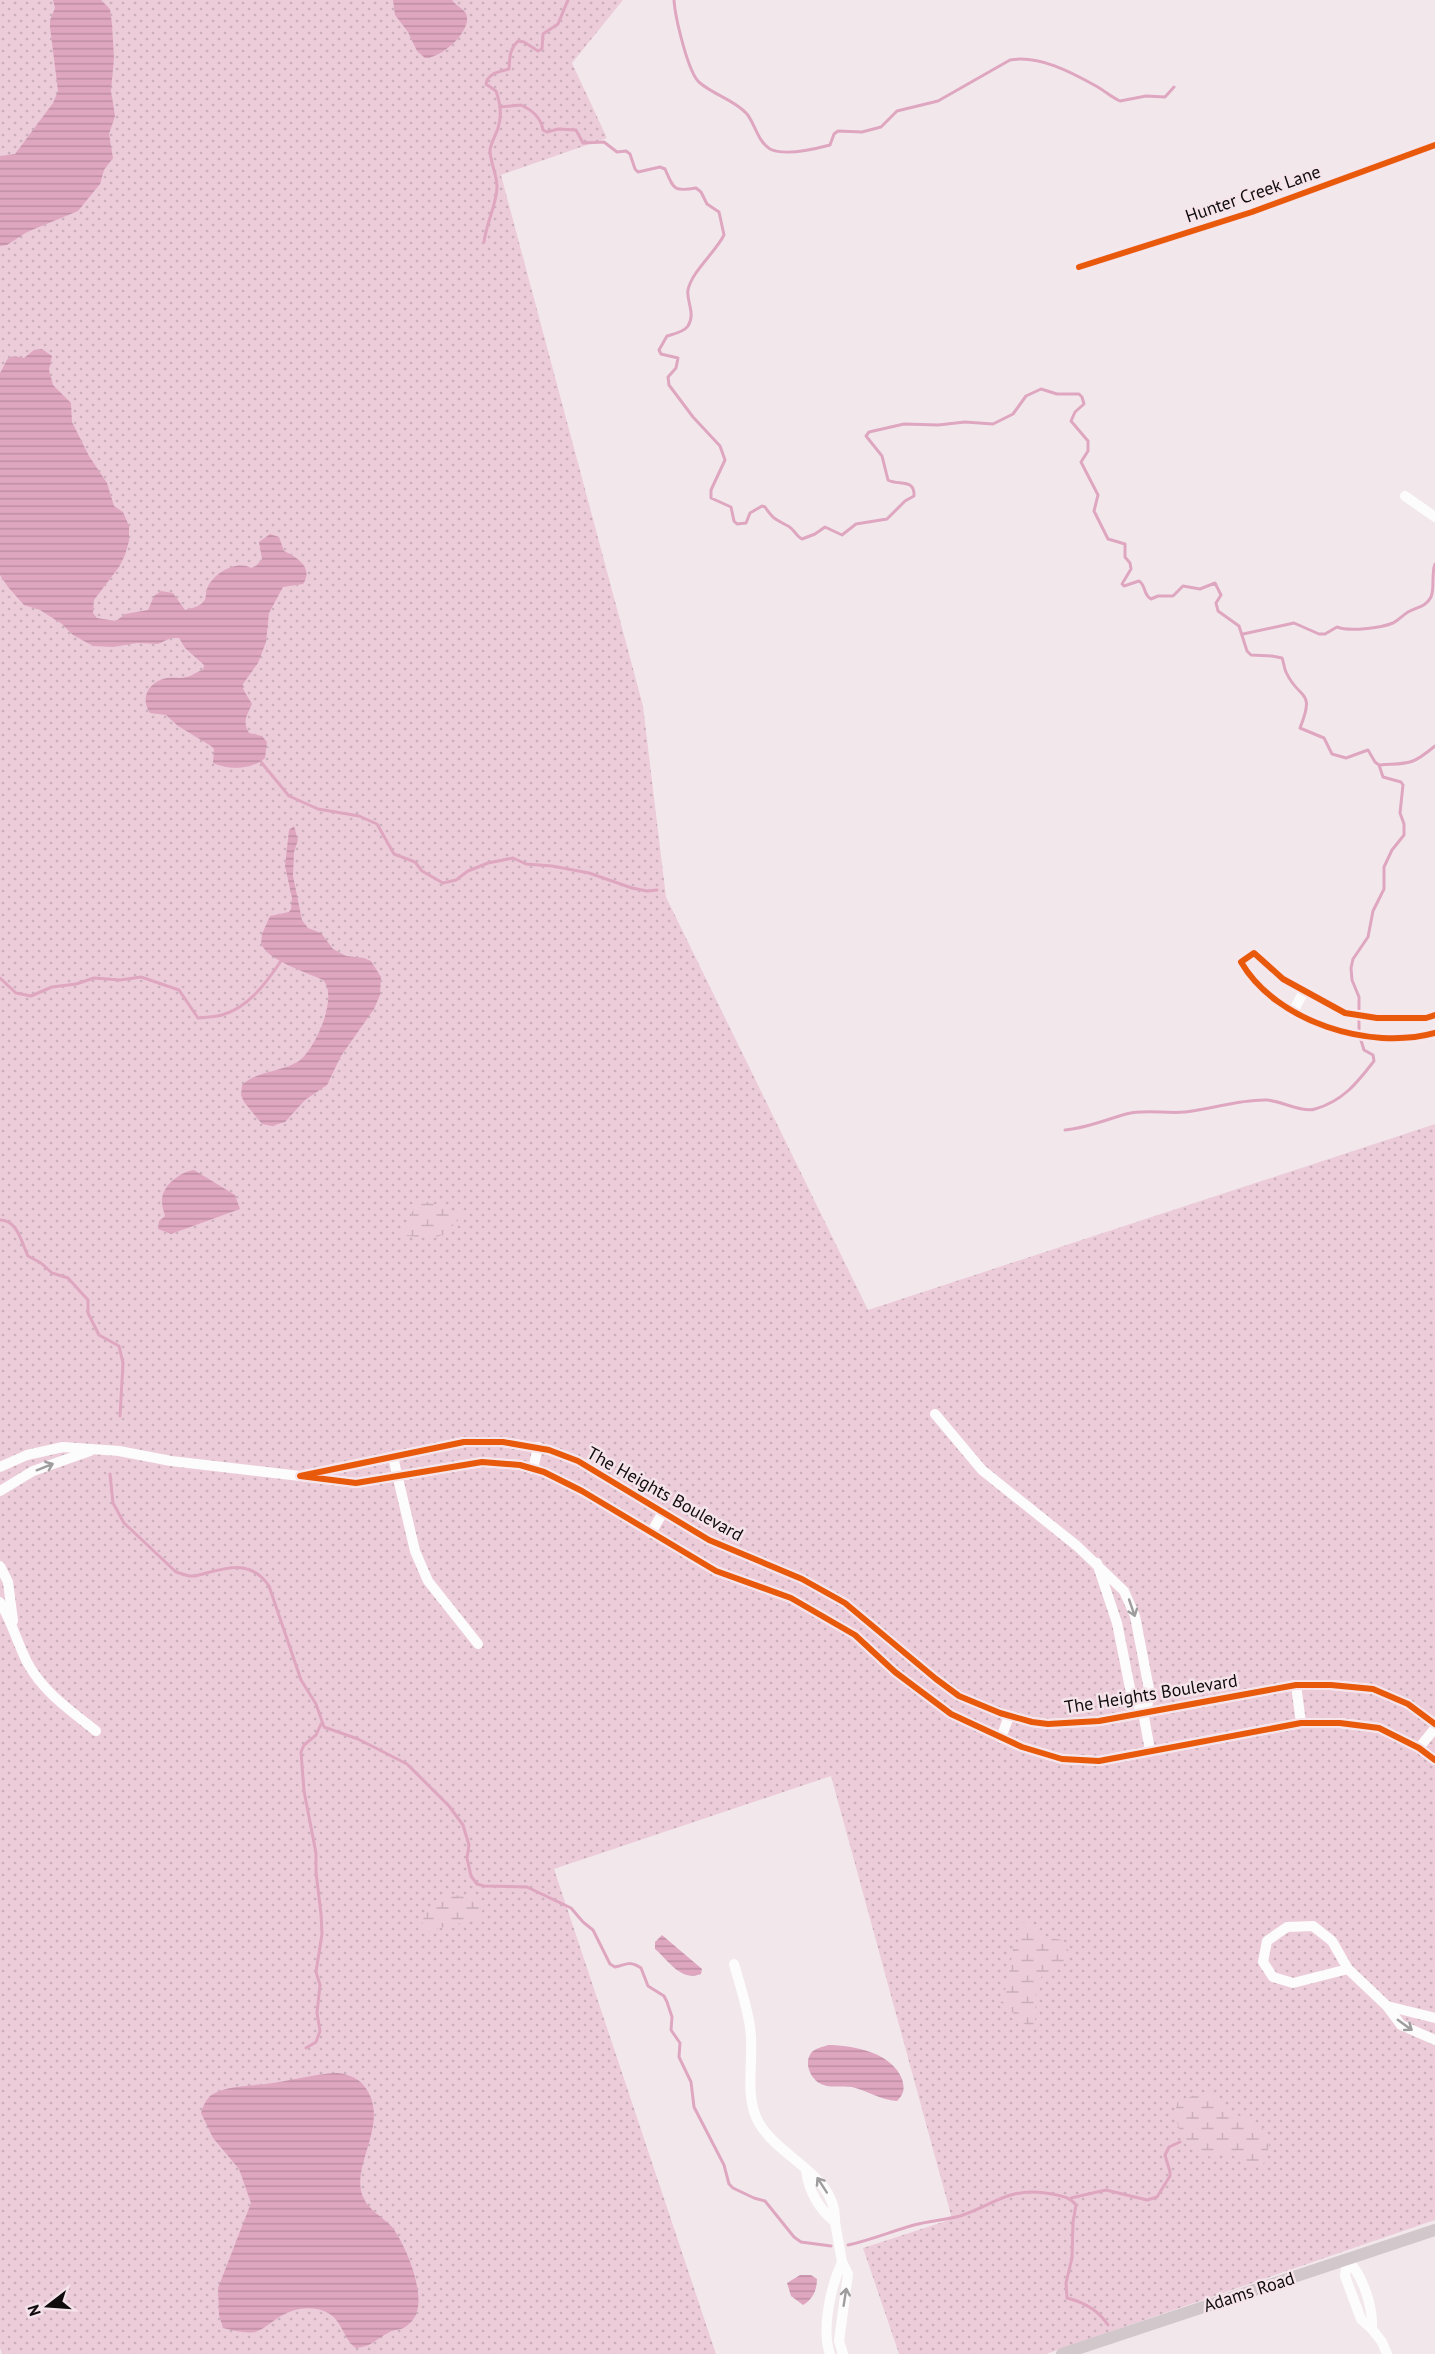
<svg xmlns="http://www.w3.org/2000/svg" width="1435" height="2354" viewBox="0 0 1435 2354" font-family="'PT Sans',sans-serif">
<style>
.grass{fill:url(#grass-dots)}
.wetland{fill:url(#wetland-marsh)}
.water{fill:url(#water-rules)}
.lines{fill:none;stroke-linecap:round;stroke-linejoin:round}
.stream{stroke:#dfa6c0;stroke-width:3}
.minor{stroke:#fdfcfc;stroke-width:10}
.major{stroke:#d2c8cc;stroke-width:12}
.cycleway-casing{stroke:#f5e5eb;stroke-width:10}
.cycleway{stroke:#e8590c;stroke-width:6}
.oneway{stroke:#9e9c9c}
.labels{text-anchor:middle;stroke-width:5;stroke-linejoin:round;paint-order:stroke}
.street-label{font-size:18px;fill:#100b0d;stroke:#f5e5eb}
</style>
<defs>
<pattern id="grass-dots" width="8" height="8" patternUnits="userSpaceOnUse" patternTransform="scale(1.5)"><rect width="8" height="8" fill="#edccda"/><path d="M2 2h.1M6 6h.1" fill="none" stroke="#caaeba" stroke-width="1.8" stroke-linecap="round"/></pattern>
<pattern id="wetland-marsh" width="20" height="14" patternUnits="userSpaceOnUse" patternTransform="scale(1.5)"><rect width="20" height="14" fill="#edccda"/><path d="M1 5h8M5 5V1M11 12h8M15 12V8" fill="none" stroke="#caaeba"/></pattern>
<pattern id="water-rules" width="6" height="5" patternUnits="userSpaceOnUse" patternTransform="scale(1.5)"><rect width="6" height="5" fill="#dfa6c0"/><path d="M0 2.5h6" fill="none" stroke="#be8ea4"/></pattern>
</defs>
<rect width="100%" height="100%" fill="#f2e8ec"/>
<!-- grass -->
<path class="grass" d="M0 0H623L572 63 607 138 501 175 643 706 666 897 868 1310 1435 1124V2220L1046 2354H899L863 2248 952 2219 831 1776 554 1869 716 2354H2L0 2348Z"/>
<!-- wetland -->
<g class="wetland">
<path d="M425 1201 464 1215 443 1235 433 1238 406 1236 401 1234 406 1228 415 1205Z"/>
<path d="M453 1895 471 1897 485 1905 478 1919 427 1931 422 1926C423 1909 438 1900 453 1895Z"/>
<path d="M1022 1921C1028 1925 1035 1934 1042 1936 1060 1942 1071 1934 1068 1962L1042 1976 1036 1986 1035 2025 1028 2027 1009 2009 1002 2011 1000 2005 1008 1981 1013 1948 1018 1941Z"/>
<path d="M1207 2093 1239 2116 1267 2131 1270 2142 1263 2165C1245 2171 1248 2159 1234 2155 1223 2152 1211 2156 1201 2158 1185 2146 1172 2122 1177 2103L1192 2096Z"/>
</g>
<!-- water -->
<g class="water">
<path d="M53 0H101L110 9 112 24 114 58 111 91 115 116 109 134 113 158 104 170 100 184 78 211 27 232 7 245 0 246V156L15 154 53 103 58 91 50 27V20L55 8Z"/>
<path d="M393 0H452C456 6 467 10 467 17 469 34 441 58 425 58L417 51 408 32 395 15Z"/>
<path d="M42 349 52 356 49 370 53 385 71 403 72 422 89 456 107 483 114 506 123 512 129 526V541L125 555 119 567 94 600 93 613 97 618 116 621 125 614 148 610 154 596 161 591 173 593 185 610C191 608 199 607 203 602 207 599 205 593 207 589 213 573 236 560 251 568L256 566 262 559 259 542 270 534 279 537 284 551C297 557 314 568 303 584L283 587 269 613 266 642 258 663 243 684V689L252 704C247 716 242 720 249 733L262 736 267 742 265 758C252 770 228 770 213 763L214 749 211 746 178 726 166 715 150 713C139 697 150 681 167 678 174 677 180 679 186 677 193 676 197 671 203 670L204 665 185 648 179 638H171L158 644 137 643 113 647 93 646 73 635 62 624 40 610 24 605 8 587 0 575V373C8 360 5 353 24 358L34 350Z"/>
<path d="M294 826 298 840 294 852 293 876 302 920 308 928 321 933 333 949 346 956 364 958 371 961 381 977 380 995 374 1009 341 1056 327 1085 305 1100 285 1122 272 1126 262 1124 244 1102 241 1095 242 1085C256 1071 282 1072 299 1061 315 1049 339 997 323 980 306 972 269 961 261 944L262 934 270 916 289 912 291 909 292 898 285 866 289 830Z"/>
<path d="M194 1170 235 1195 240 1209 171 1234 158 1229 159 1221 165 1216C164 1212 162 1207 162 1202 161 1186 180 1172 194 1170Z"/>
<path d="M662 1935 702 1969 701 1974C681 1982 669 1961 655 1949V1942Z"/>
<path d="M828 2045C854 2045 892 2053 902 2079 905 2089 904 2094 897 2101 881 2100 868 2091 852 2087 841 2085 829 2089 819 2083 810 2077 804 2063 811 2053 815 2048 823 2047 828 2045Z"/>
<path d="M337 2073C349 2074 361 2079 367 2090 389 2125 350 2166 363 2197 368 2210 383 2217 392 2227 406 2245 430 2301 412 2321 401 2333 398 2327 388 2333 376 2339 371 2347 356 2348 343 2339 342 2320 328 2313 310 2304 290 2309 275 2320 269 2324 262 2330 255 2332 244 2334 234 2330 223 2328L219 2315 218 2288 251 2203 239 2169 213 2138 201 2113C203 2107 205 2101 210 2096 223 2085 256 2086 273 2083 294 2080 315 2074 337 2073Z"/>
<path d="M800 2275H811L817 2279C817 2290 813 2299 803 2305L791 2296 787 2283Z"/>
</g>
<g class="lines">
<!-- stream -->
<g class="stream">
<path d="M674 0C675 16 688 74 700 83 714 95 735 100 747 114 755 124 758 142 770 149 784 156 815 149 830 145L834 134 838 131 862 132 881 127 897 111 938 101 1010 60C1039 55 1071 72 1096 86 1105 91 1111 97 1120 101L1146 96 1165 97 1174 87"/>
<path d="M500 107 521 105C532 110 541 117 543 130L547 132 558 129 576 130 583 143 604 142 617 152 626 151 630 154 635 169 638 172 660 167 665 169C674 189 673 192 696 188L701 192 707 204 719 212 724 235C715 253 692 271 688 290 686 301 696 313 688 326 684 332 674 334 667 336L659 350 661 354 678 358 676 368 668 377 669 385 693 417 720 446 725 460 711 490V498L731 507 734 521 737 524 746 523 750 513 762 506 765 507C774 520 775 519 788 526 794 529 796 536 802 539L815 534 825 527 842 535 856 524 887 519 905 501 914 496C915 478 898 486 888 480L882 456 866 436 869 432 904 424 938 425 965 422 993 424 1013 414 1026 396 1041 389 1057 394H1079L1082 397 1084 404 1075 412 1071 421 1088 441V451L1081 462 1098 495 1094 511 1108 539 1125 544V557L1130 563 1131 569 1122 584 1124 586 1139 581C1146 585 1143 595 1151 599L1158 596H1173L1183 586 1200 589 1215 583 1221 595 1216 603 1218 611 1239 626 1247 651 1251 655 1272 656 1282 658C1284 663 1284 668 1286 672 1299 701 1316 688 1300 728L1324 738 1332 754 1346 758 1368 750 1375 762 1379 765 1383 777 1401 782 1403 785 1400 813 1404 824V835L1392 850 1384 867V889L1373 911 1368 937 1353 959 1351 968 1352 980 1359 997V1012"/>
<path d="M484 242C486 224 497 203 497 187 497 174 490 162 490 150 491 142 496 135 498 128 502 116 500 102 496 91L486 84C488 73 499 72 509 69 510 57 509 50 518 41L524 42 538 51 542 49 543 34 558 24 568 0"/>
<path d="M1243 634 1294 623 1319 634H1325L1337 627C1349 632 1381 628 1393 623 1399 620 1403 615 1408 612 1417 607 1426 607 1431 597 1435 587 1431 574 1435 564"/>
<path d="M261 762 289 796 318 809 359 816 377 824 394 854 415 862 422 871 443 883 456 880 468 871 488 863 513 858 526 864 552 866 589 873 632 888 647 891 657 890"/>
<path d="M1380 765C1409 763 1411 766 1435 746"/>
<path d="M0 978 16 993 31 996 52 987 76 984 94 978 120 980 141 977 179 990 198 1018C206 1017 215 1017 222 1015 249 1007 266 983 281 961"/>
<path d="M1065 1130C1087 1128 1105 1120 1126 1114 1145 1109 1166 1114 1185 1112 1212 1109 1240 1099 1267 1100 1281 1101 1303 1113 1315 1109 1343 1101 1357 1083 1374 1061L1373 1055 1364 1050 1359 1034V1019"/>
<path d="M0 1220C18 1220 22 1244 28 1256L41 1263 52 1273 68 1278 88 1300V1313L99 1335 119 1346 123 1363 120 1416"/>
<path d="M110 1474 113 1503 124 1523 176 1572 189 1576H195C224 1569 249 1557 269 1586L301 1680 316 1704 324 1727 358 1739 407 1764 449 1806 463 1825 469 1845 467 1858 471 1876 477 1884 484 1886 527 1887 571 1908 583 1922 593 1930 610 1964 615 1967C626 1965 630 1960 641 1968L648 1986 664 1996 667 2002 672 2017 671 2030 680 2043 679 2057 691 2082 694 2107 724 2165 729 2184 733 2188 754 2198 765 2201 794 2237 801 2242 831 2246"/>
<path d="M306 2048 316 2042 320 2031 317 2013 320 1985 316 1972 322 1934 321 1914 316 1872V1853L304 1791 301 1752 304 1745 316 1735 321 1724"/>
<path d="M1071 2198 1106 2190 1147 2200 1157 2197 1170 2176V2172L1165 2155 1169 2147 1180 2142"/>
<path d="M848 2245C871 2240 892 2231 914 2225 929 2221 945 2220 960 2216 996 2204 1009 2186 1052 2194 1062 2196 1070 2197 1076 2205L1073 2222 1072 2258 1066 2283 1067 2298C1083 2302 1099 2311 1108 2325"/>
</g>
<!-- minor -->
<g class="minor">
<path d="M1079 267 1252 212 1435 145"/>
<path d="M1405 496 1435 517"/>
<path d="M1293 1012 1304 991"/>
<path d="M1435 1015 1426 1018H1377L1345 1013 1283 979 1254 953 1241 962C1276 1022 1370 1051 1435 1033"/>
<path d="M935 1414 982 1470 1077 1546 1124 1591 1135 1616 1149 1689 1148 1703 1143 1712 1132 1698 1117 1623 1097 1563"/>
<path d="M393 1457 415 1551 428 1581 478 1644"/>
<path d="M0 1467 27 1455 63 1447 119 1451 171 1461 300 1476"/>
<path d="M533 1469 538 1447"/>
<path d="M0 1491 33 1471 90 1451"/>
<path d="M651 1533 663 1512"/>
<path d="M0 1566 8 1582 13 1621"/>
<path d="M0 1602C12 1622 17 1642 27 1662 43 1692 70 1710 96 1731"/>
<path d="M1296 1685 1301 1723"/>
<path d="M1143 1712 1150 1750"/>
<path d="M1435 1724 1408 1704 1373 1689 1331 1685H1296L1099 1721 1048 1724 1032 1722 1000 1713 959 1696 936 1679 845 1603 802 1579 709 1540 578 1461 549 1450 503 1442H464L300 1476 356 1483 482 1462 520 1465 544 1472 582 1491 716 1571 791 1598 855 1635 895 1672 951 1714 1022 1747 1062 1759 1099 1761 1301 1723H1340L1379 1728 1419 1748 1435 1760"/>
<path d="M1001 1738 1009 1716"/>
<path d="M1419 1748 1435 1728"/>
<path d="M734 1964C740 1985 747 2006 750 2027 755 2058 743 2095 759 2123 780 2159 837 2175 835 2222 819 2209 809 2191 806 2171"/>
<path d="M1348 1969 1293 1983 1273 1977 1263 1962 1267 1941 1287 1927 1313 1926 1332 1941 1348 1969 1387 2006"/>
<path d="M1435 2018 1387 2006 1401 2025 1435 2040"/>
<path d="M835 2222 842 2262"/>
<path d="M1347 2259C1363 2276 1373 2306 1372 2329L1361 2319 1345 2276Z"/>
<path d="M1372 2329 1382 2342 1387 2354"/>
<path d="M830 2354C821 2329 831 2286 842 2262L848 2274 839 2341 843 2354"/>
</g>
<!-- major -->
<path class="major" d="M1062 2354 1435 2230"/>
<defs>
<g id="cycleway">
<path d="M1079 267 1252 212 1435 145"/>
<path d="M1435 1015 1426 1018H1377L1345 1013 1283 979 1254 953 1241 962C1276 1022 1370 1051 1435 1033"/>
<path d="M1435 1724 1408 1704 1373 1689 1331 1685H1296L1099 1721 1048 1724 1032 1722 1000 1713 959 1696 936 1679 845 1603 802 1579 709 1540 578 1461 549 1450 503 1442H464L300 1476 356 1483 482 1462 520 1465 544 1472 582 1491 716 1571 791 1598 855 1635 895 1672 951 1714 1022 1747 1062 1759 1099 1761 1301 1723H1340L1379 1728 1419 1748 1435 1760"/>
</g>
</defs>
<!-- cycleway casing -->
<use href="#cycleway" class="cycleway-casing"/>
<!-- cycleway -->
<use href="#cycleway" class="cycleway"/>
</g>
<!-- one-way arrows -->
<defs><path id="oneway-shaft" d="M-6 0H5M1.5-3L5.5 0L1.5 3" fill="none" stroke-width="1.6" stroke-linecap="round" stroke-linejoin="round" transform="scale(1.5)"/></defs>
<g class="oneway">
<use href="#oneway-shaft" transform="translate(45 1467) rotate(-22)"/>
<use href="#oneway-shaft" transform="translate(1132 1608) rotate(71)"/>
<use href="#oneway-shaft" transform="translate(1405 2025) rotate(36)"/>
<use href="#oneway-shaft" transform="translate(822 2185) rotate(-123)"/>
<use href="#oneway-shaft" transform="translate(845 2297) rotate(-81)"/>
</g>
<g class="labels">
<!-- street labels -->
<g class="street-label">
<text transform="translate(1253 194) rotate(-19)" y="6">Hunter Creek Lane</text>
<text transform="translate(665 1494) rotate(29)" y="6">The Heights Boulevard</text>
<text transform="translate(1151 1694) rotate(-9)" y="6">The Heights Boulevard</text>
<text transform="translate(1249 2292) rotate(-18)" y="6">Adams Road</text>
</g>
</g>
<!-- north arrow -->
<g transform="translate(48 2306) rotate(253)" stroke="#f5e5eb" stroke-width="4.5" paint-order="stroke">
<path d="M0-4.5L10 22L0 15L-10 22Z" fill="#100b0d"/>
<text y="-9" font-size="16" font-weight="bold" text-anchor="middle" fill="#100b0d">N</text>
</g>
</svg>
